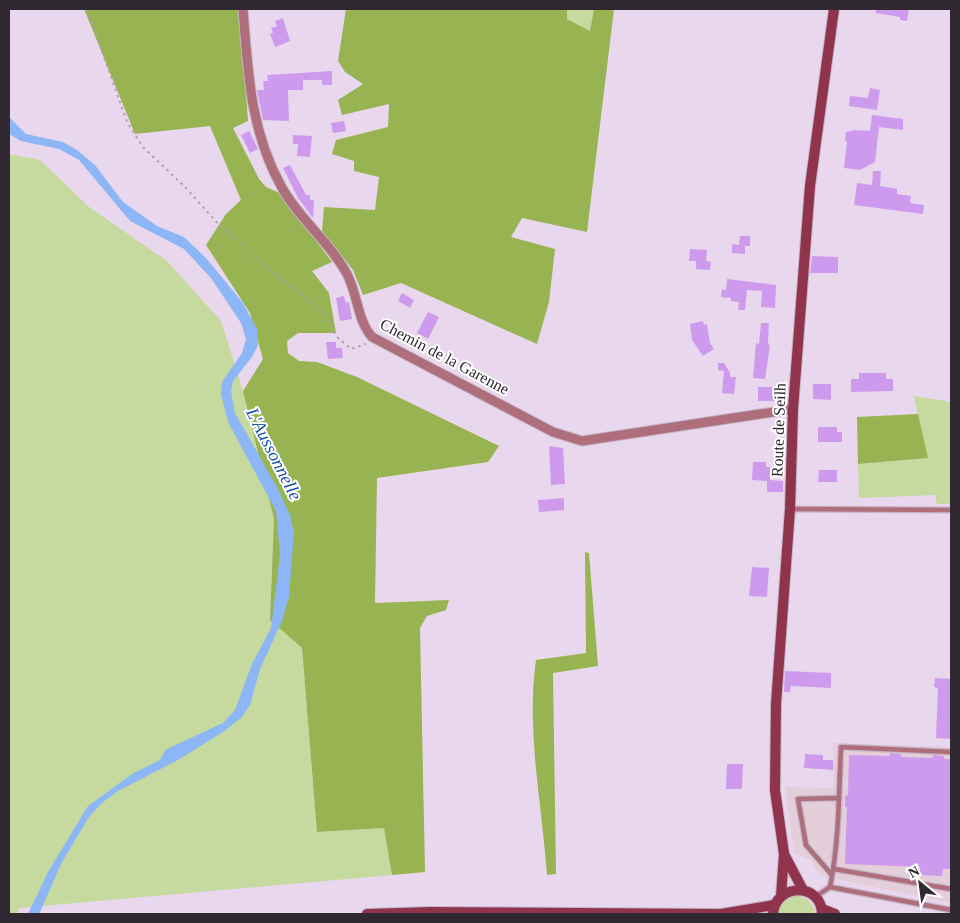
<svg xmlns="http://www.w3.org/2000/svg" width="960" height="923" viewBox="0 0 960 923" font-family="Georgia,serif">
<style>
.industrial{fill:#e4ceda}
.green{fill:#c6d99e}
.forest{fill:#98b352}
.water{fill:#8cb6f5}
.building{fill:#ce9aed}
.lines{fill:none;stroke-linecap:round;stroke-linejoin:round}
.lane-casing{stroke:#c4b5c8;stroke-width:7}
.street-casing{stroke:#c4b5c8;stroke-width:11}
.secondary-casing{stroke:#c4b5c8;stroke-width:12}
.path{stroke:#ad9fb0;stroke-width:2;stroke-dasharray:2.5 4;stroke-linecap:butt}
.lane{stroke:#af6e7b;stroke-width:4.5}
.street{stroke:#af6e7b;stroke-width:9}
.secondary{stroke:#90334c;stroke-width:10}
.labels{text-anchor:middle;stroke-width:4;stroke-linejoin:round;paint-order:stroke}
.street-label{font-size:16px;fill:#302932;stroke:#fff}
.water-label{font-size:18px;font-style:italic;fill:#1052ac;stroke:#fff}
</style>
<rect width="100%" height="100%" fill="#e9d8ed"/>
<!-- industrial -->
<path class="industrial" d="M833 743 951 747V903L820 876 811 860 794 853 785 787 833 788Z"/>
<!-- green -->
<g class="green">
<path d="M567 9H594L590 31 567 19Z"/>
<path d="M9 154 40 160 89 207 167 261 221 321 243 391 274 519 270 620 302 648 317 832 384 828 392 875 19 908 17 914H9Z"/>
<path d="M914 396 951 402V504H937L935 495 859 498 858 464 927 458Z"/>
<path d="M794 896C806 895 813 902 815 914H778C779 904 784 900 794 896Z"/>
</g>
<!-- forest -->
<g class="forest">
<path d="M84 9H240L248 121 233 128 259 179 266 187 282 194 332 262 312 271 329 293 336 333H298L287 341 288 353 299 361 317 362 357 377 499 446 488 462 377 478 375 603 449 600 446 610 427 616 420 628 425 872 392 875 384 828 317 832 302 648 270 620 274 519 243 391 263 359 250 313 206 245 226 214 241 200 210 126 135 134Z"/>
<path d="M346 9H567V19L590 31 594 9H614L587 232 522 218 511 237 555 249 549 302 537 344 401 283 363 295 353 270 322 231 324 207 375 210 379 177 354 171V161L332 154 336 140 388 127 389 104 342 115 338 100 363 84 345 72 338 61Z"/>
<path d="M918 414 928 458 858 464 857 417Z"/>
<path d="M585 552 589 553 598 666 553 673 556 874 547 875C542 804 526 731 536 660L586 653Z"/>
</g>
<!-- water -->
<path class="water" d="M9 117 26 134 63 142 77 150 95 165 123 202 157 226 184 237 206 258 243 303 257 329 258 345 252 357 233 381 231 391 235 413 278 489 290 515 294 532 289 597 282 621 260 669 250 705 242 717 223 732 178 760 118 791 103 802 89 817 62 862 39 914H28L48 872 88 806 132 774 160 760 165 750 223 723 235 710 252 664 271 628 280 555 276 511 228 422 221 394 222 382 242 353 246 339 241 323 211 278 184 249 130 221 79 160 59 149 21 141 9 134Z"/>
<!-- building -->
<g class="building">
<path d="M876 9H909L907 21 900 20V17L876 13Z"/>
<path d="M283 18 290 41 275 47 270 34 273 33 271 28 277 26 275 21Z"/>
<path d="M332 71V85H322V80H303V90H288L289 121 263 120 257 90H264L263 81H268L267 75Z"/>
<path d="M870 88 880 90 877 110 849 106 850 96 868 98Z"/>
<path d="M872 115 903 119V130L879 127 875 162 860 170 844 168 847 142 845 141 846 132 855 130 870 131Z"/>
<path d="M344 121 346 131 333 133 331 123Z"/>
<path d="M249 131 258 149 250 153 241 135Z"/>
<path d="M293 135 312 136 310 157 297 156 298 144H293Z"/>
<path d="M290 165 306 195H310V200H314L313 218 298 198 283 168Z"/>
<path d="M873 171H881L880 186 897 189V194L911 196 910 203 924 205 923 214 854 205 857 183 872 185Z"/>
<path d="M740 236H750V246H745V254L732 253V244L739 245Z"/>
<path d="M690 249 707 250 706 261 711 262 710 270 696 269V261H689Z"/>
<path d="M812 256 838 257V273H810Z"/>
<path d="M727 279 776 285 775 308 761 307 762 291 747 290 745 310H738L739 302 731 301V298L721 297 722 289 726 290Z"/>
<path d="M402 293 414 300 410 308 398 301Z"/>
<path d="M344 296 346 303 349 302 352 319 340 321 336 298Z"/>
<path d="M428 312 439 317 428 339 417 333Z"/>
<path d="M703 321 704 325 707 324 710 343 714 349 703 356 692 340 690 324Z"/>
<path d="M761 323H769L768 344 770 345 765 379 753 378 756 343 759 344Z"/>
<path d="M326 342H336V348H342L343 358 328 359Z"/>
<path d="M718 363H724L730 373V377H736L734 394 722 393 724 371 718 370Z"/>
<path d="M859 373H886V379H893V391L851 392V379H859Z"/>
<path d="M813 384H831V400L813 399Z"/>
<rect x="758" y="387" width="16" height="14"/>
<path d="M818 427H837V432H842V442H818Z"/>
<path d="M549 446 563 448 565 484 551 485Z"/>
<path d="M753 462H766V467H770V480L783 481V492H767V481L752 480Z"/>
<path d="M819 470H837V482H818Z"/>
<path d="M564 498V510L539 512 538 500Z"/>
<path d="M752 567 769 568 767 597 749 596Z"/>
<path d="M785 671 831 673V688L791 686 790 692H784Z"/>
<path d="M935 678 951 679V739L936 738 938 688 934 687Z"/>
<path d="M890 753 901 754V757L933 758V755L944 756V759H951V869H943L942 876 920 875V867L845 864 847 807H845V796L848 795 849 755 890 756Z"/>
<path d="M805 754 823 755V760H833V770L804 768Z"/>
<path d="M727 764H743L742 789H726Z"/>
</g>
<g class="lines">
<defs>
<g id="lane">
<path d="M790 509 951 510"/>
<path d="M839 798 841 747 951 752"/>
<path d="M834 869 951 889"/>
<path d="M830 887C836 857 838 829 839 798L798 799 806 845 832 875"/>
<path d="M815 897 830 887 951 910"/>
</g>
<path id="street" d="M243 9C248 71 250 130 281 186 298 218 330 242 347 274 358 295 357 320 372 337L553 432 582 441 793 409"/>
<g id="secondary">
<path d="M784 854 803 890"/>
<path d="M781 896 784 854 775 790 776 704 790 509 793 409 810 186 834 9"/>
<path d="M822 909 835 914"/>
<path d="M367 914 430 912 721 914 774 905"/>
<path d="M773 914C775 883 822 882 822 914"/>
</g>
</defs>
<!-- lane casing -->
<use href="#lane" class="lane-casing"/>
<!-- street casing -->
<use href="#street" class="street-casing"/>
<!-- secondary casing -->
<use href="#secondary" class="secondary-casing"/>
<!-- path -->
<path class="path" d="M87 9 127 122 143 147 186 188 220 226 325 316 337 337 351 349 366 344"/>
<!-- lane -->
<use href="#lane" class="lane"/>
<!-- street -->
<use href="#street" class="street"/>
<!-- secondary -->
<use href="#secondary" class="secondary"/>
</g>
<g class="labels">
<!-- street labels -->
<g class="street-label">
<text transform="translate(445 356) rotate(28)" y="6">Chemin de la Garenne</text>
<text transform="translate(778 430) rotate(-88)" y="6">Route de Seilh</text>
</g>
<!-- water labels -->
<g class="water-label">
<text transform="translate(274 454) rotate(63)" y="6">L'Aussonnelle</text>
</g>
</g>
<!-- border -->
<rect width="960" height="923" fill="none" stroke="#302932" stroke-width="20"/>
<!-- north arrow -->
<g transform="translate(920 883) rotate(331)" stroke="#ffffff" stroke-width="4" paint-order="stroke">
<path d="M0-4L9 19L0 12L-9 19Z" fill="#302932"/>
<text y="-8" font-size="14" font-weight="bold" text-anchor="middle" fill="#302932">N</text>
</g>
</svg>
